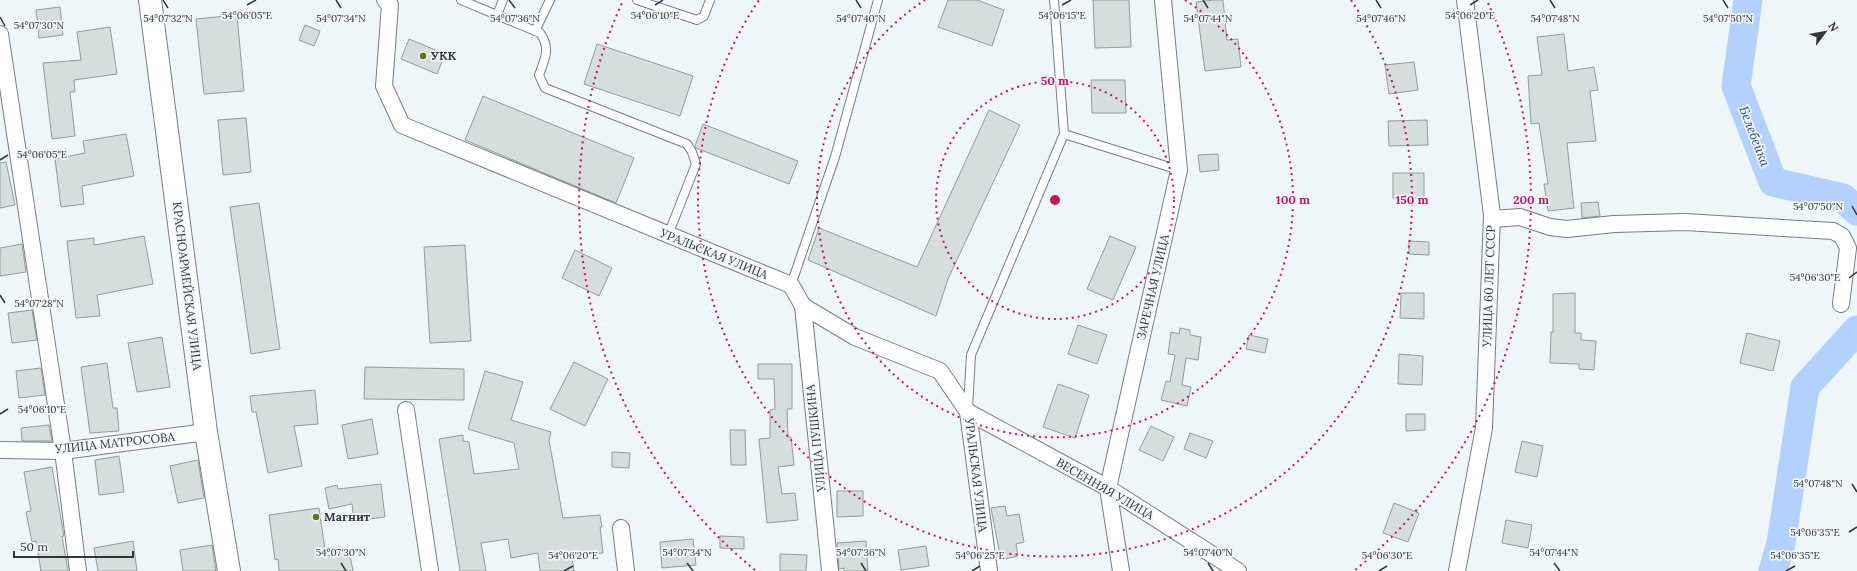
<svg xmlns="http://www.w3.org/2000/svg" width="1857" height="571" viewBox="0 0 1857 571" font-family="Lora,serif">
<style>
.lines{fill:none;stroke-linecap:round;stroke-linejoin:round}
.river{stroke:#b2d1ff;stroke-width:29}
.building{fill:#d5dddd;stroke:#949b9b}
.service-casing{stroke:#777d7f;stroke-width:10}
.minor-casing{stroke:#777d7f;stroke-width:18}
.secondary-casing{stroke:#777d7f;stroke-width:24}
.service{stroke:#fff;stroke-width:8}
.minor{stroke:#fff;stroke-width:16}
.secondary{stroke:#fff;stroke-width:22}
.ticks{fill:none;stroke:#333637;stroke-width:1.5}
.ring{fill:none;stroke:#c2185b;stroke-width:2;stroke-dasharray:2 4}
.poi-dot{fill:#60711d;stroke:#eff6f9;stroke-width:1.5}
.labels{text-anchor:middle;stroke-width:3.5;stroke-linejoin:round;paint-order:stroke}
.poi-label{font-size:12px;font-weight:bold;fill:#333637;stroke:#eff6f9;text-anchor:start}
.street-label{font-size:12px;fill:#333637;stroke:#eff6f9}
.water-label{font-size:13px;font-style:italic;fill:#23487f;stroke:#eff6f9}
.ticks-label{font-size:10px;text-anchor:middle;fill:#333637;stroke:#eff6f9;stroke-width:3.5;stroke-linejoin:round;paint-order:stroke}
.centre{fill:#c2185b;stroke:#eff6f9;stroke-width:2}
.ring-label{font-size:12px;text-anchor:middle;font-weight:bold;fill:#c2185b;stroke:#eff6f9;stroke-width:3.5;stroke-linejoin:round;paint-order:stroke}
</style>
<rect width="100%" height="100%" fill="#eff6f9"/>
<g class="lines">
<!-- river -->
<g class="river">
<path d="M1748 0 1736 86 1773 182 1843 198 1857 211"/>
<path d="M1773 571 1781 543 1805 387 1857 330"/>
</g>
</g>
<!-- building -->
<g class="building">
<path d="M948 0H977L1004 10 992 46 938 27Z"/>
<path d="M1093 0H1129L1131 47 1095 48Z"/>
<path d="M1214 0H1223L1227 40 1238 39 1241 67 1205 71 1196 2Z"/>
<path d="M60 7 63 35 39 38 36 10Z"/>
<path d="M237 15 244 91 204 94 196 19Z"/>
<path d="M305 25 320 31 314 46 299 40Z"/>
<path d="M110 27 117 74 74 80 75 92H70L75 136 52 139 43 63 81 60 77 32Z"/>
<path d="M1564 34 1568 71 1594 67 1598 90 1590 91 1596 141 1567 143 1574 208 1548 211 1544 184H1548L1539 123 1531 124 1528 76 1542 75 1537 37Z"/>
<path d="M409 39 445 54 437 74 401 59Z"/>
<path d="M597 44 693 76 680 116 584 84Z"/>
<path d="M1414 62 1418 90 1389 94 1385 65Z"/>
<path d="M1091 80H1125L1126 113H1092Z"/>
<path d="M483 96 634 158 616 203 465 140Z"/>
<path d="M989 110 1020 125 948 279 936 316 808 260 819 228 917 267Z"/>
<path d="M246 118 251 172 223 175 218 120Z"/>
<path d="M1427 120 1428 145 1389 146 1388 121Z"/>
<path d="M703 124 798 161 789 184 696 148 695 146Z"/>
<path d="M126 134 134 176 82 186 84 204 61 207 55 159 85 153 83 141Z"/>
<path d="M1218 154 1219 170 1200 172 1198 155Z"/>
<path d="M6 162 15 205 0 208V163Z"/>
<rect x="1393" y="173" width="31" height="25"/>
<path d="M1598 202 1600 216 1582 218 1581 203Z"/>
<path d="M259 203 280 349 251 354 230 207Z"/>
<path d="M144 236 153 284 97 295 100 316 76 318 67 241 94 238V245Z"/>
<path d="M1110 236 1136 247 1113 300 1087 289Z"/>
<path d="M1409 241 1429 242V255L1409 254Z"/>
<path d="M22 244 26 272 0 276V248Z"/>
<path d="M465 245 471 341 430 343 424 247Z"/>
<path d="M575 250 612 268 599 296 562 278Z"/>
<path d="M1401 293H1424V319L1400 318Z"/>
<path d="M1575 293V333H1581V340L1596 341 1594 370 1579 369V364L1550 363 1551 332H1553V294Z"/>
<path d="M32 310 37 340 12 343 8 313Z"/>
<path d="M1078 325 1107 335 1097 364 1068 354Z"/>
<path d="M1180 328 1190 330V335L1201 337 1198 360 1186 358 1182 385 1191 387 1187 406 1161 400 1166 381 1170 382 1175 355 1168 354 1171 332 1179 334Z"/>
<path d="M1747 333 1780 341 1773 371 1740 363Z"/>
<path d="M1249 335 1268 339 1265 353 1246 349Z"/>
<path d="M162 337 170 387 137 392 128 343Z"/>
<path d="M1399 354 1423 356 1422 385 1398 384Z"/>
<path d="M574 362 608 379 585 426 550 409Z"/>
<path d="M107 363 113 408H117L119 431 90 433 81 367Z"/>
<path d="M758 364H792V409H787L788 437H791L794 465 778 467 782 494 795 493 798 520 767 523 759 439 770 438V410L775 409 774 379H758Z"/>
<path d="M365 367 464 369V400L364 399Z"/>
<path d="M41 368 45 395 19 398 16 371Z"/>
<path d="M485 371 523 382 511 420 551 432 549 440 563 518 600 515 602 527H600L603 553 572 557 574 571H540L538 553 511 558 508 539 481 543 486 571H460L439 439 463 435V441L469 442 474 474 519 469 514 443 468 429Z"/>
<path d="M1058 384 1089 395 1075 438 1043 427Z"/>
<path d="M315 390 318 424 294 426 302 466 268 473 256 412H252L250 396Z"/>
<path d="M1406 414H1425V430L1406 431Z"/>
<path d="M372 419 378 454 348 459 342 425Z"/>
<path d="M49 425 52 441H22L21 428Z"/>
<path d="M1151 426 1174 437 1163 461 1139 450Z"/>
<path d="M730 430H745L746 465H731Z"/>
<path d="M1190 433 1213 441 1206 458 1184 449Z"/>
<path d="M1522 441 1543 446 1537 477 1515 472Z"/>
<path d="M612 452 630 453 629 468 612 467Z"/>
<path d="M119 456 124 492 99 495 95 460Z"/>
<path d="M198 460 204 498 178 503 170 466Z"/>
<path d="M52 467 64 536H62L68 571H41L36 541 32 542 26 512 31 511 24 472Z"/>
<path d="M381 484 385 517 354 521 352 504 329 509 325 488 337 485 338 489Z"/>
<path d="M837 491H863V516L837 517Z"/>
<path d="M1394 503 1419 513 1408 542 1383 533Z"/>
<path d="M1005 506 1007 516 1019 514 1024 542 1016 544 1018 556 1001 560 991 508Z"/>
<path d="M319 508 326 556 347 552 351 560 353 571H279L278 559 275 560 269 515Z"/>
<path d="M1506 520 1532 525 1528 548 1502 543Z"/>
<path d="M720 536 744 537V549L720 548Z"/>
<path d="M693 539 696 565 662 568 660 542Z"/>
<path d="M133 541 137 571H98L94 548Z"/>
<path d="M866 541 868 571H844V568L839 569 837 543Z"/>
<path d="M212 545 216 571H183L180 550Z"/>
<path d="M926 546 929 566 901 570 898 550Z"/>
<path d="M780 554 807 555 806 571H780Z"/>
</g>
<g class="lines">
<defs>
<g id="service">
<path d="M461 0 540 33C551 48 545 59 539 75L545 88 687 144 692 152 696 164 668 235"/>
<path d="M637 0 697 20 704 16 710 0"/>
<path d="M497 15 503 0"/>
<path d="M535 31 550 0"/>
<path d="M1064 134 1179 170"/>
<path d="M791 285 835 157 878 0"/>
<path d="M968 408 971 355 1064 134 1054 0"/>
</g>
<g id="minor">
<path d="M385 0 390 5 384 86 402 125 791 285 803 306 855 337 940 371 968 412 989 571"/>
<path d="M0 34 63 451 78 571"/>
<path d="M1492 219 1520 217 1550 227 1567 229 1614 224 1685 222 1833 231 1842 236 1848 248 1841 304"/>
<path d="M803 306 830 571"/>
<path d="M406 410 430 571"/>
<path d="M968 412 1108 488 1238 571"/>
<path d="M0 450 63 451 206 432"/>
<path d="M621 528 626 571"/>
<path d="M1121 571 1108 488 1179 170 1163 0"/>
<path d="M1457 571 1484 428 1492 215 1465 0"/>
</g>
<path id="secondary" d="M150 0 206 432 229 571"/>
</defs>
<!-- service casing -->
<use href="#service" class="service-casing"/>
<!-- minor casing -->
<use href="#minor" class="minor-casing"/>
<!-- secondary casing -->
<use href="#secondary" class="secondary-casing"/>
<!-- service -->
<use href="#service" class="service"/>
<!-- minor -->
<use href="#minor" class="minor"/>
<!-- secondary -->
<use href="#secondary" class="secondary"/>
</g>
<!-- ticks -->
<path class="ticks" d="M163 0 168 8M336 0 341 8M509 0 515 8M856 0 861 8M1203 0 1208 8M1376 0 1381 8M1550 0 1555 8M1723 0 1728 8M247 5 256 0M655 5 663 0M1062 5 1071 0M1470 5 1478 0M0 17 5 26M0 160 8 155M1852 206 1857 215M1849 278 1857 272M0 295 5 303M0 414 8 409M1852 484 1857 492M1849 532 1857 527M341 563 346 571M687 563 693 571M861 563 866 571M1208 563 1213 571M1554 563 1560 571M564 571 573 566M972 571 980 566M1379 571 1387 566M1786 571 1795 566"/>
<!-- distance rings -->
<g class="ring">
<circle cx="1055" cy="200" r="119"/>
<path d="M1185 0A238 238 0 1 1 925 0"/>
<path d="M1351 0A357 357 0 1 1 759 0"/>
<path d="M755 570A476 476 0 0 1 622 3M1488 3A476 476 0 0 1 1355 570"/>
</g>
<!-- markers -->
<g class="poi-dot">
<circle cx="423" cy="56" r="4"/>
<circle cx="316" cy="517" r="4"/>
</g>
<g class="labels">
<!-- poi labels -->
<g class="poi-label">
<text x="431" y="60">УКК</text>
<text x="324" y="521">Магнит</text>
</g>
<!-- street labels -->
<g class="street-label">
<text transform="translate(714 254) rotate(22)" y="4">УРАЛЬСКАЯ УЛИЦА</text>
<text transform="translate(187 286) rotate(83)" y="4">КРАСНОАРМЕЙСКАЯ УЛИЦА</text>
<text transform="translate(1489 286) rotate(-88)" y="4">УЛИЦА 60 ЛЕТ СССР</text>
<text transform="translate(1153 287) rotate(-77)" y="4">ЗАРЕЧНАЯ УЛИЦА</text>
<text transform="translate(816 438) rotate(-96)" y="4">УЛИЦА ПУШКИНА</text>
<text transform="translate(115 443) rotate(-6)" y="4">УЛИЦА МАТРОСОВА</text>
<text transform="translate(976 475) rotate(83)" y="4">УРАЛЬСКАЯ УЛИЦА</text>
<text transform="translate(1105 489) rotate(30)" y="4">ВЕСЕННЯЯ УЛИЦА</text>
</g>
<!-- water labels -->
<g class="water-label">
<text transform="translate(1755 136) rotate(69)" y="5">Белебейка</text>
</g>
</g>
<g class="ticks-label">
<text x="247" y="19">54°06'05"E</text>
<text x="1062" y="19">54°06'15"E</text>
<text x="1470" y="19">54°06'20"E</text>
<text x="655" y="19">54°06'10"E</text>
<text x="1728" y="22">54°07'50"N</text>
<text x="168" y="22">54°07'32"N</text>
<text x="341" y="22">54°07'34"N</text>
<text x="515" y="22">54°07'36"N</text>
<text x="861" y="22">54°07'40"N</text>
<text x="1208" y="22">54°07'44"N</text>
<text x="1381" y="22">54°07'46"N</text>
<text x="1555" y="22">54°07'48"N</text>
<text x="39" y="29">54°07'30"N</text>
<text x="42" y="158">54°06'05"E</text>
<text x="1818" y="210">54°07'50"N</text>
<text x="1815" y="281">54°06'30"E</text>
<text x="39" y="307">54°07'28"N</text>
<text x="42" y="413">54°06'10"E</text>
<text x="1818" y="487">54°07'48"N</text>
<text x="1815" y="536">54°06'35"E</text>
<text x="341" y="556">54°07'30"N</text>
<text x="687" y="556">54°07'34"N</text>
<text x="861" y="556">54°07'36"N</text>
<text x="1208" y="556">54°07'40"N</text>
<text x="1554" y="556">54°07'44"N</text>
<text x="573" y="559">54°06'20"E</text>
<text x="980" y="559">54°06'25"E</text>
<text x="1387" y="559">54°06'30"E</text>
<text x="1795" y="559">54°06'35"E</text>
</g>
<circle cx="1055" cy="200" r="6" class="centre"/>
<g class="ring-label">
<text x="1055" y="85">50 m</text>
<text x="1293" y="204">100 m</text>
<text x="1412" y="204">150 m</text>
<text x="1531" y="204">200 m</text>
</g>
<!-- north arrow -->
<g transform="translate(1825 32) rotate(58)" stroke="#eff6f9" stroke-width="3" paint-order="stroke">
<path d="M0-3L7 15L0 10L-7 15Z" fill="#333637"/>
<text y="-6" font-size="11" font-weight="bold" text-anchor="middle" fill="#333637">N</text>
</g>
<!-- scale -->
<path d="M14 551v6h119v-6" fill="none" stroke="#333637" stroke-width="2"/>
<text x="20" y="551" font-size="12" fill="#333637" stroke="#eff6f9" stroke-width="3" paint-order="stroke">50 m</text>
</svg>
